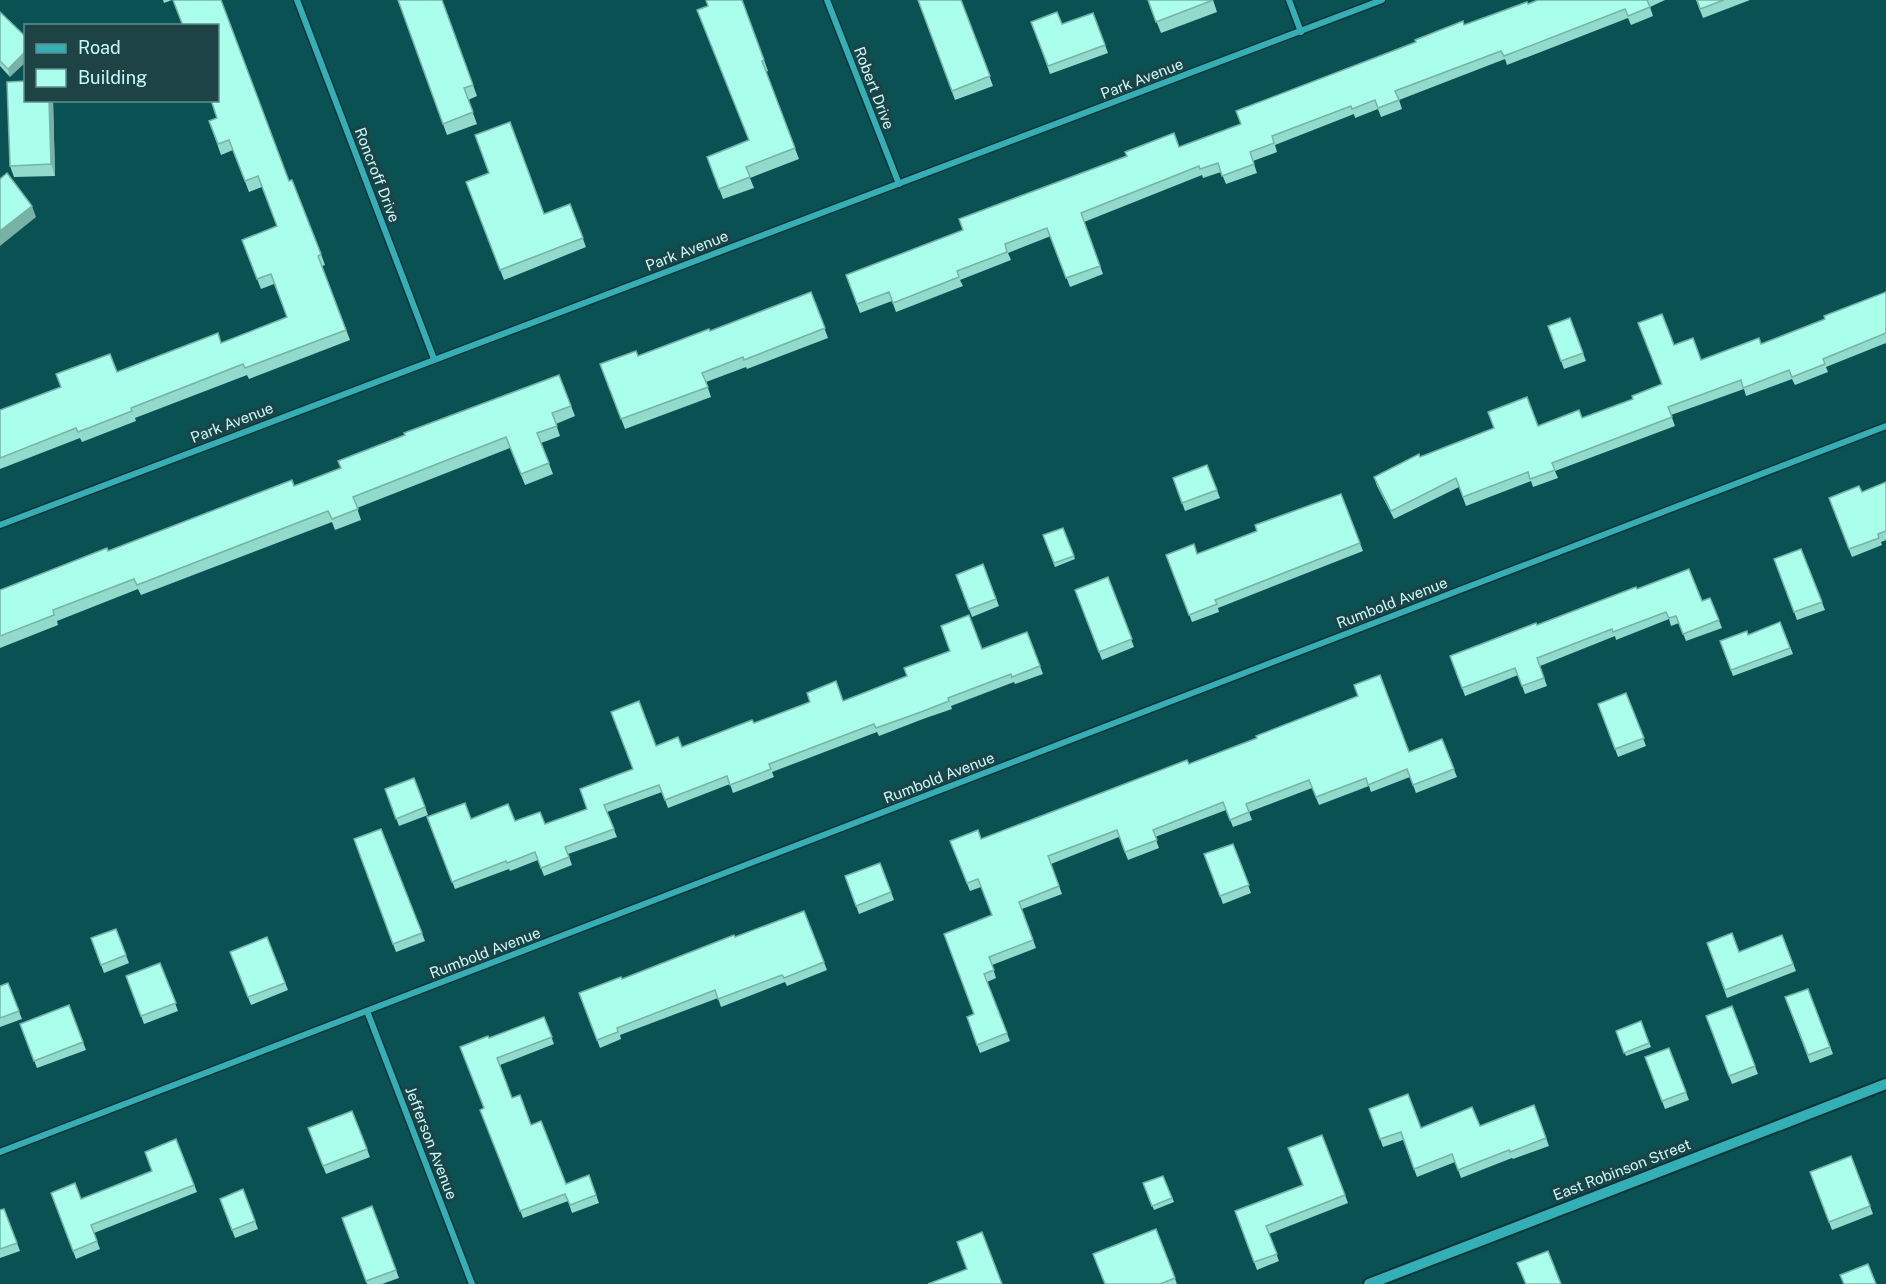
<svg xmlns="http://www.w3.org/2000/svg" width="1886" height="1284" viewBox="0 0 1886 1284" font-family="'Public Sans',sans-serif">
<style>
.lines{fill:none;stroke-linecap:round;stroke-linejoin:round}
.minor-casing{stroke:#0c3335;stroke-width:9}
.tertiary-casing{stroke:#0c3335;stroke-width:14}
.minor{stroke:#31b0b5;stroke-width:6}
.tertiary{stroke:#31b0b5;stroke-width:10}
.wall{fill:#92dacb}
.shaded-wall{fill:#77b2a5}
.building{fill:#aafeec;stroke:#77b2a5;stroke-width:1.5}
.labels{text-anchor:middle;stroke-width:6;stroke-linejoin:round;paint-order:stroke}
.street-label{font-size:15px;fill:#c7fcfe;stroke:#1d4344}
</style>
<rect width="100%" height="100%" fill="#0a5154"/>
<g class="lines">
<defs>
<g id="minor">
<path d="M297 0 434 359"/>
<path d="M827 0 899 184"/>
<path d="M1289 0 1301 32"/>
<path d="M0 525 1382 0"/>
<path d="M367 1011 472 1284"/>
<path d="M0 1152 1886 426"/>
</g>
<path id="tertiary" d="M1369 1284 1886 1084"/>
</defs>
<!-- minor casing -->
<use href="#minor" class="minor-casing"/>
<!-- tertiary casing -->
<use href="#tertiary" class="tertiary-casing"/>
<!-- minor -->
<use href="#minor" class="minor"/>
<!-- tertiary -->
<use href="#tertiary" class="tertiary"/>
</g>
<!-- wall -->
<g class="wall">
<path d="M163 0H172L164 3Z"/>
<path d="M398 0 473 85 477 96 468 100 477 124 447 135Z"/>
<path d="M742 0 768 71 766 72 799 159 750 178 754 188 723 199 707 157 749 141Z"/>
<path d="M918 0H961L993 86 955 100Z"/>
<path d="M1148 0H1213L1217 12 1161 33Z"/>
<path d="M1538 0H1665L1650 7 1653 16 1631 25 1628 18 1507 65 1505 59 1399 100 1402 109 1381 117 1378 109 1355 118 1354 114 1275 145 1277 152 1253 161 1257 173 1226 184 1221 172 1203 178 1202 175 1084 222 1103 274 1070 287 1051 236 1008 253 1011 260 960 280 963 286 896 312 892 301 860 313 846 275 1241 124 1464 25Z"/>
<path d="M1696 0H1750L1703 18Z"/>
<path d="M0 12 10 77 0 66Z"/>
<path d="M1093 13 1108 53 1050 74 1031 22 1062 24Z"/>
<path d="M26 100H53L55 176 14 177 10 166Z"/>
<path d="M217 118 289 181 321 254 325 265 322 266 350 340 249 379 247 375 135 418 136 421 82 442 80 438 0 469V410L117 372 221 343 287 317 274 284 261 289 242 240 277 226 262 187 249 192 233 150 221 155 209 121Z"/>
<path d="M466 182 544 214 570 204 586 247 504 280Z"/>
<path d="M811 292 828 338 747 369 746 367 706 382 711 397 625 429 600 364 638 356 710 331Z"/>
<path d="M1886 292V343L1826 367 1828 372 1795 385 1792 379 1746 396 1744 389 1671 415 1675 426 1555 471 1558 478 1533 487 1531 481 1466 506 1459 487 1394 519 1377 486 1374 477 1420 457 1538 426 1582 418 1633 399 1662 384 1674 345 1701 360 1761 344 1825 319Z"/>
<path d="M1570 318 1586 361 1564 369 1548 326Z"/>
<path d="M559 375 575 416 556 424 560 436 541 443 553 474 525 485 510 448 357 508 361 520 335 530 332 522 141 595 138 589 57 621 58 625 0 648V590L294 486 340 468Z"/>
<path d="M1207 465 1220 498 1185 511 1173 478Z"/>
<path d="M1886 482V540L1881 542 1882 545 1852 557 1829 498 1862 492Z"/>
<path d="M1341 494 1363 551 1218 608 1219 612 1192 622 1166 555 1197 554 1257 531Z"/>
<path d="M1063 528 1075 559 1055 567 1043 535Z"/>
<path d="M1801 549 1825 610 1797 620 1774 559Z"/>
<path d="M983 564 999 606 972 617 956 575Z"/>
<path d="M1108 577 1134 647 1102 660 1075 590Z"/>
<path d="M1637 589 1702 601 1710 598 1722 628 1686 641 1679 623 1671 626 1669 619 1616 640 1615 636 1540 666 1547 686 1525 694 1518 675 1465 696 1450 656Z"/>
<path d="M1780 622 1793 654 1733 676 1720 641 1748 635Z"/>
<path d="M1027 632 1043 674 1015 684 1014 682 951 706 952 709 923 719 879 736 877 732 772 772 774 777 733 793 730 784 668 808 662 792 607 812 617 837 568 854 572 865 544 876 538 860 510 871 509 869 455 889 427 817 471 819 545 824 587 809 633 769 656 746 682 747 754 723 843 701Z"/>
<path d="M1626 693 1646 746 1618 757 1598 704Z"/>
<path d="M1442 739 1457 777 1416 793 1410 777 1371 792 1369 786 1319 805 1312 788 1249 812 1252 820 1233 827 1226 810 1155 837 1159 848 1128 860 1119 837 1051 864 1062 894 1022 909 1036 948 992 965 996 978 987 982 1010 1041 980 1053 967 1017 974 1014 992 915 981 887 970 891 950 841 981 839 1189 764 1409 752Z"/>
<path d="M414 778 428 815 399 826 385 789Z"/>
<path d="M381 829 425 941 396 952 354 839Z"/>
<path d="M1233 844 1251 893 1223 904 1204 854Z"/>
<path d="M880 863 894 900 859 914 845 876Z"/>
<path d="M804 911 827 970 787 986 785 982 721 1007 718 998 620 1035 621 1039 600 1048 579 993 622 979Z"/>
<path d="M116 929 129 963 104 973 91 938Z"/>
<path d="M1782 935 1796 971 1727 998 1707 943 1739 952Z"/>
<path d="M267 937 288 990 251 1005 230 952Z"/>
<path d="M160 963 178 1011 144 1024 126 976Z"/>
<path d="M8 983 22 1019 0 1027V986Z"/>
<path d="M1808 989 1833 1054 1810 1063 1785 997Z"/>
<path d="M69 1005 86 1050 37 1068 20 1024Z"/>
<path d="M1732 1006 1758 1074 1732 1084 1706 1016Z"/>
<path d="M544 1017 554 1044 500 1065 512 1098 531 1125 566 1184 589 1175 599 1203 572 1213 568 1201 523 1218 480 1110 484 1108 489 1038Z"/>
<path d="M1641 1021 1651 1047 1626 1056 1616 1031Z"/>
<path d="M1669 1048 1689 1100 1665 1109 1645 1057Z"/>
<path d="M1534 1105 1549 1146 1513 1159 1512 1158 1461 1178 1455 1162 1417 1177 1403 1140 1383 1147 1369 1109 1421 1128 1480 1126Z"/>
<path d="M352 1111 370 1157 326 1174 308 1128Z"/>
<path d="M1322 1135 1348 1203 1269 1234 1279 1261 1257 1270 1235 1211 1302 1185Z"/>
<path d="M176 1139 197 1192 94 1233 100 1249 76 1259 51 1193 81 1199 152 1171Z"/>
<path d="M1851 1156 1873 1214 1832 1230 1810 1172Z"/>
<path d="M1163 1176 1174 1202 1154 1210 1143 1183Z"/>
<path d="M243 1189 258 1229 235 1238 220 1199Z"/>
<path d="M372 1206 399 1278 382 1284H367L342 1218Z"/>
<path d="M4 1209 20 1251 0 1258V1210Z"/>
<path d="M1156 1229 1177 1284H1105Z"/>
</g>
<!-- shaded-wall -->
<g class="shaded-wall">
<path d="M26 51V62L10 77 8 69Z"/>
<path d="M49 100H53L55 176 51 164Z"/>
<path d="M32 206 36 217 0 246V231Z"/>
</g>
<!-- building -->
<g class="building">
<path d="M173 0H221L289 181 292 180 321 254 318 256 346 330 245 368 243 364 131 408 132 411 78 432 76 428 0 458V410L61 387 56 374 110 354 117 372 218 333 221 343 287 317 271 274 257 279 242 240 277 226 258 176 245 181 229 140 218 144 209 121 217 118 211 100H218V26H183Z"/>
<path d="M398 0H442L473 85 464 88 473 112 443 124Z"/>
<path d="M706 0H742L764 60 762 61 795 148 746 167 750 177 719 189 707 157 749 140 697 10 708 6Z"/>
<path d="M918 0H961L990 76 952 91Z"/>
<path d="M1148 0H1213L1156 22Z"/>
<path d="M1538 0H1647L1650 7 1628 16 1625 9 1504 56 1501 51 1395 91 1399 100 1378 108 1375 100 1352 109 1351 106 1272 136 1274 143 1250 152 1254 164 1222 176 1218 163 1200 169 1199 166 1081 213 1100 266 1066 278 1047 228 1005 244 1007 252 957 271 959 277 893 303 889 292 857 304 846 275 963 230 959 219 1127 156 1125 152 1174 133 1179 147 1241 124 1236 111 1416 42 1415 40 1463 21 1464 25 1527 2 1528 4Z"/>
<path d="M1697 0H1724L1700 9Z"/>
<path d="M0 12 26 37V51L8 69 0 61Z"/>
<path d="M1057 12 1062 24 1093 13 1105 45 1048 66 1031 22Z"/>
<path d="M26 81V100H49L51 164 10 166 7 82Z"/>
<path d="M510 122 544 214 570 204 583 238 500 270 466 182 489 173 475 135Z"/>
<path d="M7 173 32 206 0 231V179Z"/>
<path d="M811 292 825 328 744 360 743 357 702 373 708 387 621 419 600 364 636 351 638 356 709 329 710 331Z"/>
<path d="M1886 292V333L1823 359 1825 364 1792 377 1789 370 1743 388 1741 380 1668 407 1672 417 1552 463 1555 470 1530 479 1528 472 1463 497 1456 478 1391 511 1374 477 1419 454 1420 457 1494 428 1488 412 1527 397 1538 426 1579 410 1582 418 1633 399 1632 396 1662 384 1638 323 1662 314 1674 345 1693 338 1701 360 1759 338 1761 344 1825 319 1824 316Z"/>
<path d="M1570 318 1583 353 1561 361 1548 326Z"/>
<path d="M559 375 571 406 552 413 557 426 537 433 549 463 521 474 506 437 353 497 358 509 332 519 328 511 137 585 134 579 53 610 54 615 0 636V590L107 548 108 551 292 480 294 486 341 468 338 461 405 435 404 433Z"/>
<path d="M1207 465 1217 490 1182 503 1173 478Z"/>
<path d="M1886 482V531L1878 534 1879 538 1849 549 1829 498 1859 486 1862 492Z"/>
<path d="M1341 494 1360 543 1215 600 1217 604 1189 615 1166 555 1194 544 1197 554 1257 531 1255 525Z"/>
<path d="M1063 528 1074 556 1054 563 1043 535Z"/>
<path d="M1801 549 1822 602 1794 612 1774 559Z"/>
<path d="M983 564 996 599 969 609 956 575Z"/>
<path d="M1689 569 1702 601 1710 598 1719 620 1683 634 1676 616 1669 618 1666 612 1613 632 1612 629 1537 658 1544 678 1522 686 1515 668 1462 688 1450 656 1536 623 1537 625 1636 587 1637 589Z"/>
<path d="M1108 577 1132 639 1099 652 1075 590Z"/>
<path d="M969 615 982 649 1027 632 1040 666 1012 677 1011 674 948 698 949 701 921 712 876 728 874 724 769 764 771 769 730 785 727 776 665 800 659 785 604 805 614 829 565 847 569 857 541 868 535 852 507 863 506 861 452 882 427 817 465 803 471 819 508 804 515 821 540 812 545 824 587 809 580 789 633 769 611 712 639 701 656 746 678 737 682 747 752 720 754 723 810 702 807 693 836 681 843 701 907 676 904 668 950 651 941 626Z"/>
<path d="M1780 622 1790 648 1731 670 1720 641 1747 631 1748 635Z"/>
<path d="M1380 675 1409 752 1442 739 1454 769 1413 785 1407 769 1368 785 1366 778 1316 797 1309 780 1246 804 1249 812 1230 820 1223 802 1153 830 1157 840 1125 852 1117 830 1048 856 1059 886 1019 902 1033 940 989 957 994 970 984 974 1007 1033 977 1045 967 1017 974 1014 944 934 992 915 978 879 967 883 950 841 978 830 981 839 1187 760 1189 764 1257 738 1256 736 1358 696 1354 685Z"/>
<path d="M1626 693 1644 738 1615 749 1598 704Z"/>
<path d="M414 778 425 807 396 819 385 789Z"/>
<path d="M381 829 422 933 393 944 354 839Z"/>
<path d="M1233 844 1249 885 1220 896 1204 854Z"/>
<path d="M880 863 891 892 856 906 845 876Z"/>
<path d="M804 911 824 962 784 978 782 975 718 999 715 990 617 1028 618 1032 597 1040 579 993 621 977 622 979 734 935 735 937Z"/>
<path d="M116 929 126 955 101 965 91 938Z"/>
<path d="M1732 933 1739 952 1782 935 1793 964 1725 990 1707 943Z"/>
<path d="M267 937 285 983 248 997 230 952Z"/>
<path d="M160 963 176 1003 141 1016 126 976Z"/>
<path d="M8 983 19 1011 0 1018V986Z"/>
<path d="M1808 989 1830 1047 1808 1055 1785 997Z"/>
<path d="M69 1005 83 1042 34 1061 20 1024Z"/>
<path d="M1732 1006 1755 1066 1729 1076 1706 1016Z"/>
<path d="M544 1017 552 1037 497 1058 512 1098 520 1095 531 1125 541 1121 566 1184 589 1175 596 1195 570 1205 565 1194 520 1211 480 1110 484 1108 460 1047 488 1036 489 1038Z"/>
<path d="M1641 1021 1649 1043 1624 1053 1616 1031Z"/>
<path d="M1669 1048 1686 1092 1662 1101 1645 1057Z"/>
<path d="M1408 1094 1421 1128 1472 1107 1480 1126 1534 1105 1546 1138 1510 1152 1509 1150 1458 1170 1452 1154 1414 1169 1401 1132 1380 1139 1369 1109Z"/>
<path d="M352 1111 367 1149 323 1166 308 1128Z"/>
<path d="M1322 1135 1345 1195 1266 1226 1277 1254 1254 1262 1235 1211 1303 1185 1288 1148Z"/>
<path d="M176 1139 194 1185 91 1225 97 1241 73 1251 51 1193 75 1183 81 1199 152 1171 145 1152Z"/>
<path d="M1851 1156 1870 1206 1829 1222 1810 1172Z"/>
<path d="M1163 1176 1172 1198 1152 1206 1143 1183Z"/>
<path d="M243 1189 255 1221 232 1230 220 1199Z"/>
<path d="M372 1206 396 1270 366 1281 342 1218Z"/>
<path d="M4 1209 17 1243 0 1249V1210Z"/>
<path d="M1156 1229 1175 1278 1160 1284H1105L1093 1254Z"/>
<path d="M982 1232 1002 1284H928L967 1269 957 1242Z"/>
<path d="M1548 1251 1561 1284H1526L1517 1263Z"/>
<path d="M1868 1264 1876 1284H1844L1840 1275Z"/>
</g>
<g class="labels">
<!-- street labels -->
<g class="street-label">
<text transform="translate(1142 79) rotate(-21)" y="5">Park Avenue</text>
<text transform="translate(874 88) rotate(69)" y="5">Robert Drive</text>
<text transform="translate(377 175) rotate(69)" y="5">Roncroff Drive</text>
<text transform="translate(687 251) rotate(-21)" y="5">Park Avenue</text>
<text transform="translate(232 423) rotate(-21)" y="5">Park Avenue</text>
<text transform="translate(1392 603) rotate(-21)" y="5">Rumbold Avenue</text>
<text transform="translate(939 778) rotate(-21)" y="5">Rumbold Avenue</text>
<text transform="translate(485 953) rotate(-21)" y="5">Rumbold Avenue</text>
<text transform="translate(431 1143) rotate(69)" y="5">Jefferson Avenue</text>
<text transform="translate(1622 1170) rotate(-21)" y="5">East Robinson Street</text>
</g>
</g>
<!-- legend -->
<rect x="24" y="24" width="195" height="78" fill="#1d4344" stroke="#618d8e" stroke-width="1.5"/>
<rect x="36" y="44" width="30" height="9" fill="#31b0b5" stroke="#618d8e" stroke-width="1.5"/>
<text x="78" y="54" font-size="18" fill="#c7fcfe">Road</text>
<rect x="36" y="69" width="30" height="18" fill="#aafeec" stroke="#618d8e" stroke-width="1.5"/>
<text x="78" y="84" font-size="18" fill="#c7fcfe">Building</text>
</svg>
